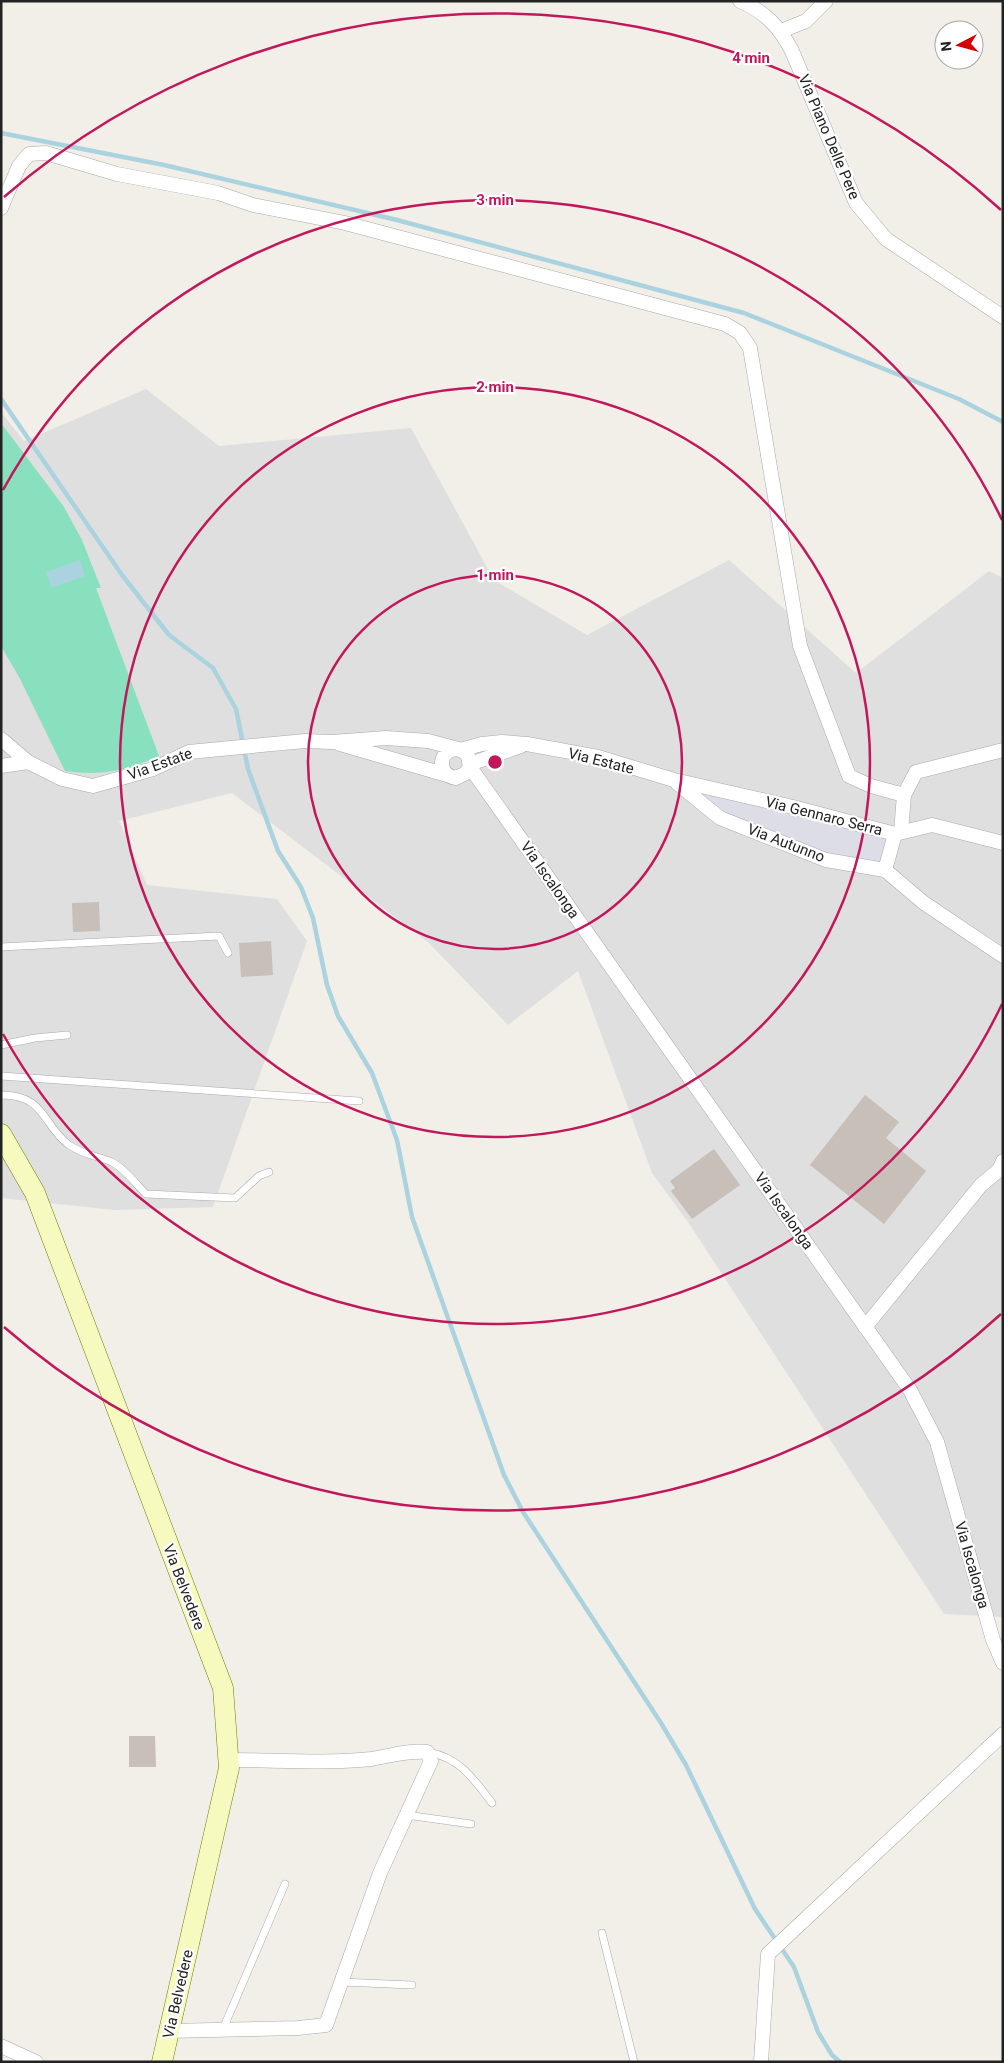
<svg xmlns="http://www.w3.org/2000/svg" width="1004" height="2063" viewBox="0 0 1004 2063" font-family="Roboto,sans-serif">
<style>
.residential{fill:#e0dfdf}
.pitch{fill:#88e0be}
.plaza{fill:#dddde8}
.water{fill:#aad3df}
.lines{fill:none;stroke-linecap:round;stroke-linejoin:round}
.stream{stroke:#aad3df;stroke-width:4.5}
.building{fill:#c7bfb8}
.lane-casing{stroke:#a9a9a9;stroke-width:8}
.street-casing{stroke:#a9a9a9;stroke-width:15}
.secondary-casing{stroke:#707d05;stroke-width:21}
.lane{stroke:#fff;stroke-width:7}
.street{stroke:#fff;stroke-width:14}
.secondary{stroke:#f7fabf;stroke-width:20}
.ring{fill:none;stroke:#c2185b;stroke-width:2.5}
.labels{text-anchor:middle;stroke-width:4.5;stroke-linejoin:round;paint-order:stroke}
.street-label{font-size:15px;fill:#222;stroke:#fff}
.centre{fill:#c2185b;stroke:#fff;stroke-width:2.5}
.ring-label{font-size:15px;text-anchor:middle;font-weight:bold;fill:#c2185b;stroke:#fff;stroke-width:4.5;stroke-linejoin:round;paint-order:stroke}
</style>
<rect width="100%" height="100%" fill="#f2efe9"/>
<!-- residential -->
<path class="residential" d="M146 389 219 446 411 428 494 580 587 635 729 560 856 673 989 571 1003 578V1617L944 1614 690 1225 652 1173 578 971 508 1025 429 943 232 793 119 821 147 885 277 899 307 941 213 1207 115 1210 1 1198V412L24 441Z"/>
<!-- pitch -->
<path class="pitch" d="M1 423 64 507 82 540 101 588H96L159 756C125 771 103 776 65 771L19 677 1 646Z"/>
<!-- plaza -->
<path class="plaza" d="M674 780 895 834 885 870 826 860 720 818Z"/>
<!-- water -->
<path class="water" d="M80 560 85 576 52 588 46 572Z"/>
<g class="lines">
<!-- stream -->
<g class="stream">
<path d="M1 133 164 165 397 220 744 313 959 399 1003 422"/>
<path d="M1 399 122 575 169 635 213 668 236 709 248 769 278 851 301 887 313 918 327 985 338 1016 372 1073 397 1140 412 1217 504 1475 523 1512 661 1723 686 1765 755 1909 794 1967 818 2032 832 2055 840 2062"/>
</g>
</g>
<!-- building -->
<g class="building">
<path d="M99 902 100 931 73 932 72 903Z"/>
<path d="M271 941 273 975 241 977 239 943Z"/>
<path d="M865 1095 899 1122 886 1138 926 1171 884 1224 810 1165Z"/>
<path d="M714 1149 740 1185 692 1219 671 1191 675 1188 670 1181Z"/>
<path d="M129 1736H155L156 1767H129Z"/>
</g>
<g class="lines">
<defs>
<g id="lane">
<path d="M1 947 219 936 228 953"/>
<path d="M1 1045 35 1038 67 1035"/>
<path d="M1 1076 359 1101"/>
<path d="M1 1095C46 1095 42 1125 69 1145 86 1156 95 1155 112 1162 124 1168 136 1184 146 1194L235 1198 259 1176 269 1172"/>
<path d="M428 1752C460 1758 473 1778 492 1803"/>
<path d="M406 1815 471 1824"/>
<path d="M602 1933 634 2062"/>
<path d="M341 1982 412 1985"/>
<path d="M223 2029 285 1884"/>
</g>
<g id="street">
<path d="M740 1C765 12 779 26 792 51L856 203 886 239 1003 317"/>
<path d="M781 31 806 21 826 1"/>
<path d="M1 208 19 166 29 154 46 153 117 174 218 193 253 205 345 223 725 324 740 333 750 348 800 646 849 776 871 786 904 795"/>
<path d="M1 739 28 762 62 779 93 786 153 769 189 752 305 741 332 742 386 738 428 741 462 750 468 756 470 767 466 773 456 778C436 775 438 749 458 749"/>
<path d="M340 744 447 775"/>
<path d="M460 750 482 744 502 742 527 744 598 757 674 780 793 807 895 834 932 825 1003 843"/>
<path d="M470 764 521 746"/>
<path d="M1 766 28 762"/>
<path d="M470 767 910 1390 937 1442 993 1640 1003 1663"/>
<path d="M677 783 720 818 826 860 885 870 924 903 1003 956"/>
<path d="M901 832 904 795 916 772 1003 750"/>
<path d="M885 870 895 834"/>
<path d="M865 1327 981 1185 999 1170 1003 1161"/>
<path d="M169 2031 298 2028 326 2025 380 1873 431 1761 427 1752C408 1750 390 1756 371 1759 325 1764 275 1760 229 1760"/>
<path d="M1 2046 36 2062"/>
<path d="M761 2062 768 1954 1003 1734"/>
</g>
<path id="secondary" d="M1 1134 35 1193 223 1688 229 1768 162 2062"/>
</defs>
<!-- lane casing -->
<use href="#lane" class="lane-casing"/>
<!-- street casing -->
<use href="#street" class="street-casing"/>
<!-- secondary casing -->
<use href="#secondary" class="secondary-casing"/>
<!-- lane -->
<use href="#lane" class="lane"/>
<!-- street -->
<use href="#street" class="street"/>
<!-- secondary -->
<use href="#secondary" class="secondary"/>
</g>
<!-- distance rings -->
<g class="ring">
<circle cx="495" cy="762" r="187"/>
<circle cx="495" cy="762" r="375"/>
<path d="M1002 1004A562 562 0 0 1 3 1034M3 490A562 562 0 0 1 1002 520"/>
<path d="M1001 1314A749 749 0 0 1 4 1327M4 197A749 749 0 0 1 1001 210"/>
</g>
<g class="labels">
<!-- street labels -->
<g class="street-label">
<text transform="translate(829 137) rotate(67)" y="5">Via Piano Delle Pere</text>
<text transform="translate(601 761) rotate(14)" y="5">Via Estate</text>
<text transform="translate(160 764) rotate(-20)" y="5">Via Estate</text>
<text transform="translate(824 816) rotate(14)" y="5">Via Gennaro Serra</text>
<text transform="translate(786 843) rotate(21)" y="5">Via Autunno</text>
<text transform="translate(550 880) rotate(55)" y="5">Via Iscalonga</text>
<text transform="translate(784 1211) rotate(55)" y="5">Via Iscalonga</text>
<text transform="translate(972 1565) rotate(74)" y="5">Via Iscalonga</text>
<text transform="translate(184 1587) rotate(69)" y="5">Via Belvedere</text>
<text transform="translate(178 1994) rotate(-77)" y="5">Via Belvedere</text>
</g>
</g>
<circle cx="495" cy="762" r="8" class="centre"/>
<g class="ring-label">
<text x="751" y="63">4 min</text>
<text x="495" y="205">3 min</text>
<text x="495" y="392">2 min</text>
<text x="495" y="580">1 min</text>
</g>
<!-- border -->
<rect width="1004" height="2063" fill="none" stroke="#222222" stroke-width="5"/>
<!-- north arrow -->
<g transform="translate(959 45) rotate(264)"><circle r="24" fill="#ffffff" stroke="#a7a7a7"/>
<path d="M0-4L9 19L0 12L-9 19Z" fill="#d40000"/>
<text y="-8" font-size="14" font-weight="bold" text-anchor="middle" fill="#222222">N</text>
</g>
</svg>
